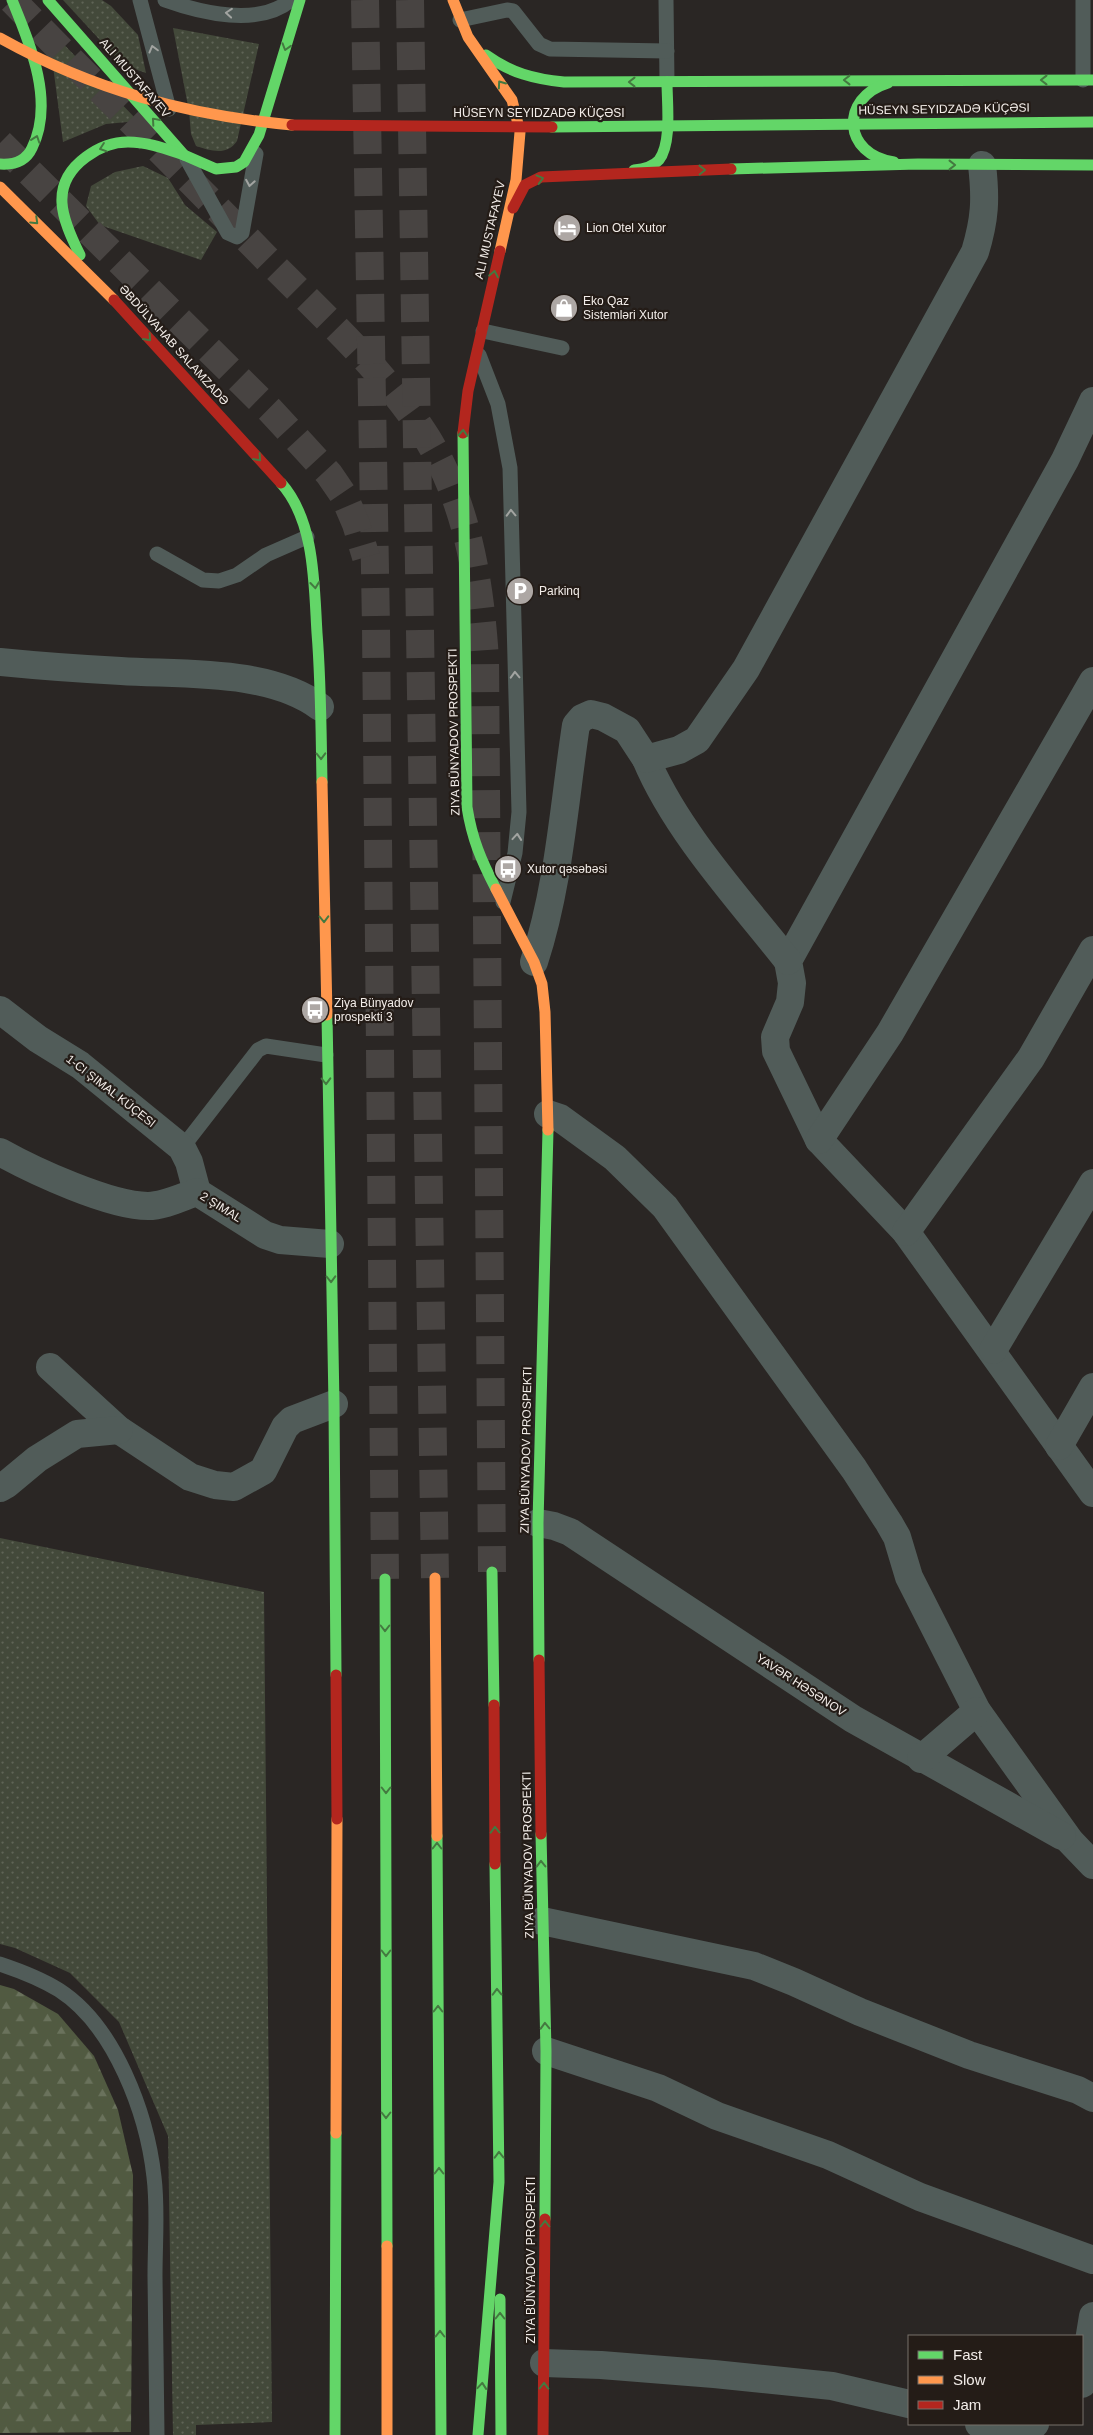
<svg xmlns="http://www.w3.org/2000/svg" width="1093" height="2435" viewBox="0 0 1093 2435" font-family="Arial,sans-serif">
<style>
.grass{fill:url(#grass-dots)}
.forest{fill:url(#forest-firs)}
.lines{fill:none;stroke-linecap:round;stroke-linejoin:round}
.primary-tunnel{stroke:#484442;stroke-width:28;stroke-dasharray:28 14;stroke-linecap:butt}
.lane{stroke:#515c59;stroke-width:15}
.street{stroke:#515c59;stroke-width:28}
.fast{stroke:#63d668;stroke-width:11}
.slow{stroke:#ff974d;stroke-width:11}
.jam{stroke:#b3261e;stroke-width:11}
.fast-bridge{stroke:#63d668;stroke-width:11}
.slow-bridge{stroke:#ff974d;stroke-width:11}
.jam-bridge{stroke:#b3261e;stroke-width:11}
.oneway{stroke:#a2a4a1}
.oneway2{stroke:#447940}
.labels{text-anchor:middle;stroke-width:4.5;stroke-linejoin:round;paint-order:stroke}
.street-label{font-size:12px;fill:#f3ede9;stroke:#241c17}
.poi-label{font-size:12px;fill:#f3ede9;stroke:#241c17;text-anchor:start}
</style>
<defs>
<pattern id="grass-dots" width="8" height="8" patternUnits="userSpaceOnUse" patternTransform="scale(1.25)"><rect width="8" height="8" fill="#43493a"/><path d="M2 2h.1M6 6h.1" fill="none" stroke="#5f6456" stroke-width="1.8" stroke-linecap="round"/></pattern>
<pattern id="forest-firs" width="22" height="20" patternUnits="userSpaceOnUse" patternTransform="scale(1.25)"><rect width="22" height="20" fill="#515a41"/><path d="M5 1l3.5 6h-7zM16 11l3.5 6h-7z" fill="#6a725c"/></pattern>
</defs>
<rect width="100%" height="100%" fill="#2a2624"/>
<!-- grass -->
<g class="grass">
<path d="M63 0H102L111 6 138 35 146 73 123 65Z"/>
<path d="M48 28 138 121 106 124 63 142Z"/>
<path d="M173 28 259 44 237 141C227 156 211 151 196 146L191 134 189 111Z"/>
<path d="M143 166 168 178 185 205 217 232 201 260 100 225 86 206 91 186 115 172Z"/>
<path d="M0 1538 264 1592 272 2422 196 2425V2435H173L168 2136 119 2022 70 1973 15 1948 0 1944Z"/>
</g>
<!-- forest -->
<path class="forest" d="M0 1985 14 1989 58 2014 94 2056 118 2110 133 2175 131 2432 0 2433Z"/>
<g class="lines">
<!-- primary-tunnel -->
<g class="primary-tunnel">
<path d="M12 0C96 86 181 171 265 257 320 313 385 371 427 438 468 505 480 583 485 659L492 1572"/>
<path d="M365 0 376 627 385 1579"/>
<path d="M410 0 435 1578"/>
<path d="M0 143 270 410 329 474 344 496 356 524 366 557"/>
</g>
<!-- lane -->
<g class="lane">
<path d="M140 0 169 109"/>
<path d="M165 0C201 13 259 27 291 0"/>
<path d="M666 0 667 82"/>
<path d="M1083 0V80"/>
<path d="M460 20 507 10 513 11 539 44 550 49 667 51"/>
<path d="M187 159 228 233 237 237 242 233 256 154"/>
<path d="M483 331 562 348"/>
<path d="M479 355 498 404 510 468 519 812 515 853 503 902"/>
<path d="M157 554 203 580 219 581 237 575 266 555 307 537"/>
<path d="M182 1148 258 1050 266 1046 326 1055"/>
<path d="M0 1964C21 1971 40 1978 59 1990 115 2026 147 2114 154 2177 158 2209 155 2243 155 2276 156 2329 156 2382 157 2435"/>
</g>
<!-- street -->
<g class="street">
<path d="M1093 401 1065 460 788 961 792 983 790 1002 775 1037 776 1051 819 1140 906 1232 1093 1493"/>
<path d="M0 662C40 666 81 669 121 671 183 675 269 669 320 707"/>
<path d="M646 759C676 831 740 900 788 961"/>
<path d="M534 962C559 886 564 804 576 725L582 718 591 714 603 717 627 730 646 759 679 750 697 740 746 669 975 252C985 219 986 199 982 165"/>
<path d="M0 1010 38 1039 80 1065 182 1148 189 1162 197 1192"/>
<path d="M548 1114 560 1118 615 1158 665 1207 854 1469 889 1523 897 1537 909 1577 977 1711 1070 1841 1093 1865"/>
<path d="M819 1140 890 1033 1093 681"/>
<path d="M0 1152C34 1171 110 1206 148 1206 164 1206 182 1197 197 1192L265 1235 280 1240 330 1244"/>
<path d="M906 1232 1031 1058 1093 950"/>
<path d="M993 1350 1093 1183"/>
<path d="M50 1367 119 1430 190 1477 215 1485 234 1487 263 1471 285 1427 292 1420 334 1404"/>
<path d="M1059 1446 1093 1387"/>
<path d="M0 1488 7 1484 37 1459 77 1434 119 1430"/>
<path d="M538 1523 554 1526 570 1532 853 1719 1062 1836"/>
<path d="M921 1759 977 1711"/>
<path d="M542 1921 754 1966 794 1982 860 2012 969 2055 1078 2090 1093 2098"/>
<path d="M546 2051 658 2088 717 2116 828 2155 920 2197 1093 2260"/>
<path d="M544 2363 601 2365 714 2374 832 2386 909 2404"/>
<path d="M1082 2384 1093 2316"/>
<path d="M979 2424 1009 2435"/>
<path d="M1010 2435 1035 2424"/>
</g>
<!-- fast -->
<g class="fast">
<path d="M48 0 184 155 216 169 236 167 244 162 259 135 300 0"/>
<path d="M486 55C511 73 534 79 564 82L1093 80"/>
<path d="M888 83C839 98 843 155 894 162"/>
<path d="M0 164C14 165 26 161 32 148 55 102 30 44 12 0"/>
<path d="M731 169 918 164 1093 165"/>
<path d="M634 170C643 169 653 167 659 160 672 143 667 103 667 82"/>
<path d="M80 255C62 219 48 185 86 157 98 148 113 142 128 142 148 142 166 149 184 155"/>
<path d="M463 433 467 807C472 839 481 860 496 889"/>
<path d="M281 483C315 521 314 584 317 633 321 682 321 732 322 782"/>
<path d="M327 1015 334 1404 336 1675"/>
<path d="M492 1572 494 1705"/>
<path d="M385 1579 387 2246"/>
<path d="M539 1660 538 1523 548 1130"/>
<path d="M541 1834 546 2051 545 2219"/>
<path d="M437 1836 441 2435"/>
<path d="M500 2299 501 2435"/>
<path d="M335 2435 336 2133"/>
<path d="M478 2435 499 2182 495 1864"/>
</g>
<!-- slow -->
<g class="slow">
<path d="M453 0 468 37 512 100 520 132 516 180 500 251"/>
<path d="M0 187 114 300"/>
<path d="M322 782 327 1015"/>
<path d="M496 889 534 962 542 984 545 1012 548 1130"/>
<path d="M435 1578 437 1836"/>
<path d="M336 2133 337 1819"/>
<path d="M387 2246V2435"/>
</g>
<!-- jam -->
<g class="jam">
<path d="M513 208 525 185 541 177 731 169"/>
<path d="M114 300 281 483"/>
<path d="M463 433 468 391 500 251"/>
<path d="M539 1660 541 1834"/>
<path d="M336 1675 337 1819"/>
<path d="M494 1705 495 1864"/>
<path d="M543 2435 545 2219"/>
</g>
<!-- fast-bridge -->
<path class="fast-bridge" d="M552 127 1093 122"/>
<!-- slow-bridge -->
<path class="slow-bridge" d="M0 38C93 90 186 115 292 125"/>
<!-- jam-bridge -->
<path class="jam-bridge" d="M292 125 552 127"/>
</g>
<!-- one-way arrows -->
<defs><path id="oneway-chevron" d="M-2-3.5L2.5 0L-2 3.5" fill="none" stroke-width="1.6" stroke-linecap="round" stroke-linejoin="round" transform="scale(1.25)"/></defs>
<g class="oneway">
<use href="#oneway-chevron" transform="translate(229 13) rotate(-175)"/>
<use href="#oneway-chevron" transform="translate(153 49) rotate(-105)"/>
<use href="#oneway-chevron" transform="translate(250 183) rotate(100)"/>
<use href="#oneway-chevron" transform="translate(511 513) rotate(-92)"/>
<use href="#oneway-chevron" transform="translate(515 675) rotate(-92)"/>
<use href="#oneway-chevron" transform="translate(517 837) rotate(-85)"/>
</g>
<g class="oneway2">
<use href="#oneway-chevron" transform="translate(286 47) rotate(107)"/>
<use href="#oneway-chevron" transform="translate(847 80) rotate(180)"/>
<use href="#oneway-chevron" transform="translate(1044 80) rotate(-180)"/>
<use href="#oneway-chevron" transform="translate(632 82) rotate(180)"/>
<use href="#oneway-chevron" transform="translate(501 84) rotate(-125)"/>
<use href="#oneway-chevron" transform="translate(155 121) rotate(-131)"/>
<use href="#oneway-chevron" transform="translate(36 139) rotate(-71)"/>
<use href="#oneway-chevron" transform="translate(103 148) rotate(161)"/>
<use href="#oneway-chevron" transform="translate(952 165)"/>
<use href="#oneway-chevron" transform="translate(702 170) rotate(-1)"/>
<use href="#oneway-chevron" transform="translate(540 179) rotate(-15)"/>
<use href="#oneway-chevron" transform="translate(35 221) rotate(44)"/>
<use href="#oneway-chevron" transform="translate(494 274) rotate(-79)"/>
<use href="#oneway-chevron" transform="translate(148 338) rotate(48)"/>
<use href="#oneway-chevron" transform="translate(463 433) rotate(-87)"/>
<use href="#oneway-chevron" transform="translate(258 458) rotate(48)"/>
<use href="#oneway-chevron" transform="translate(315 585) rotate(84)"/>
<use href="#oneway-chevron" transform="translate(321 756) rotate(89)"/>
<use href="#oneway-chevron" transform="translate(324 919) rotate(89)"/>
<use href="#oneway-chevron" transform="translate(326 1081) rotate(89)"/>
<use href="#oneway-chevron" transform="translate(331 1279) rotate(89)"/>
<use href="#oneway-chevron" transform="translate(385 1628) rotate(90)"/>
<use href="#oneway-chevron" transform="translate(386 1790) rotate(90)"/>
<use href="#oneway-chevron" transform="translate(495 1830) rotate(-91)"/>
<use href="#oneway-chevron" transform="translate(437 1846) rotate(-90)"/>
<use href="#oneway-chevron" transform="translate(541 1864) rotate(-91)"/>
<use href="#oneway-chevron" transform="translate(386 1953) rotate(90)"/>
<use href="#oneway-chevron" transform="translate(497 1992) rotate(-91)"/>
<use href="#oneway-chevron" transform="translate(438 2009) rotate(-90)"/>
<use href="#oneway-chevron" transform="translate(545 2026) rotate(-92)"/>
<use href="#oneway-chevron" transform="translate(386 2115) rotate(90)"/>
<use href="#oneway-chevron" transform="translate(499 2155) rotate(-91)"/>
<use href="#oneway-chevron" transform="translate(439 2171) rotate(-90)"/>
<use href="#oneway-chevron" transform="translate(545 2224) rotate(-90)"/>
<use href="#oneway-chevron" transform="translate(500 2316) rotate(-90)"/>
<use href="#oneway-chevron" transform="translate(440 2334) rotate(-90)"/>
<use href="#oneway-chevron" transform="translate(482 2386) rotate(-85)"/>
<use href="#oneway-chevron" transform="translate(544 2386) rotate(-89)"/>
</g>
<!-- icons -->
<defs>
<symbol id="hotel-disc" viewBox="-11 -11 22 22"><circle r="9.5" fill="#ada7a4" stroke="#241c17"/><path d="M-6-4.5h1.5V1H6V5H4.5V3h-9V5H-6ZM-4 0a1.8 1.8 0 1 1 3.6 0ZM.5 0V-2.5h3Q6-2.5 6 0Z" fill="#fff"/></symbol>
<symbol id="shop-disc" viewBox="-11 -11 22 22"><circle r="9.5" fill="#ada7a4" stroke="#241c17"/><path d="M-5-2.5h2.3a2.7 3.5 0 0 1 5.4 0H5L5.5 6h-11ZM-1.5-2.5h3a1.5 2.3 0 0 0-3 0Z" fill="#fff"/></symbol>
<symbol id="parking-disc" viewBox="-11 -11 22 22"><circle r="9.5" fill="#ada7a4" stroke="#241c17"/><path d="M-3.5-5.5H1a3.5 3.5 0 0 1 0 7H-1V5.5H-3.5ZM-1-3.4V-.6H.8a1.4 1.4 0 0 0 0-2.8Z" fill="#fff"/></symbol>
<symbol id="bus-disc" viewBox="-11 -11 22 22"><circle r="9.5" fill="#ada7a4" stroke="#241c17"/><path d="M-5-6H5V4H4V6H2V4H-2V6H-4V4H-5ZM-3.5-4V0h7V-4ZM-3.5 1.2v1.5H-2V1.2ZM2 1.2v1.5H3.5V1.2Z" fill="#fff"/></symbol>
</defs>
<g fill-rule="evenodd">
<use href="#hotel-disc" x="551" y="212" width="32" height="32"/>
<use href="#shop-disc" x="548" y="292" width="32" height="32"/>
<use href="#parking-disc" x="504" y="575" width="32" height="32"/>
<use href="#bus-disc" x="492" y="853" width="32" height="32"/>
<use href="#bus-disc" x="299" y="994" width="32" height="32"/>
</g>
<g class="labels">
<!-- street labels -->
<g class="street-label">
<text transform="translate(135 78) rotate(49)" y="4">ALI MUSTAFAYEV</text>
<text transform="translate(944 109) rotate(-1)" y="4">HÜSEYN SEYIDZADƏ KÜÇƏSI</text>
<text x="539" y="117">HÜSEYN SEYIDZADƏ KÜÇƏSI</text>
<text transform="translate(490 230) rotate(-77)" y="4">ALI MUSTAFAYEV</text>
<text transform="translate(174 345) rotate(48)" y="4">ƏBDÜLVAHAB SALAMZADƏ</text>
<text transform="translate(454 732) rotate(-91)" y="4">ZIYA BÜNYADOV PROSPEKTI</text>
<text transform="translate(111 1091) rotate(38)" y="4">1-CI ŞIMAL KÜÇESI</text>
<text transform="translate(221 1207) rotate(32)" y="4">2 ŞIMAL</text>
<text transform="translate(526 1450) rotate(-89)" y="4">ZIYA BÜNYADOV PROSPEKTI</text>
<text transform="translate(801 1685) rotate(33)" y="4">YAVƏR HƏSƏNOV</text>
<text transform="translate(528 1855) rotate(-91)" y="4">ZIYA BÜNYADOV PROSPEKTI</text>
<text transform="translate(531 2260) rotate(-90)" y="4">ZIYA BÜNYADOV PROSPEKTI</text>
</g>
<!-- poi labels -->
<g class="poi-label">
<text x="586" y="232">Lion Otel Xutor</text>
<text x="583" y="305">Eko Qaz<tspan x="583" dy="14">Sistemləri Xutor</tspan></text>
<text x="539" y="595">Parkinq</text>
<text x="527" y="873">Xutor qəsəbəsi</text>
<text x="334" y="1007">Ziya Bünyadov<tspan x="334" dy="14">prospekti 3</tspan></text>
</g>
</g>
<!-- legend -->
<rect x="908" y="2335" width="175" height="90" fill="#241c17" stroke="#77706b"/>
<rect x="918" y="2351" width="25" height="8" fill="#63d668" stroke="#77706b"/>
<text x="953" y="2360" font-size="15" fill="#f3ede9">Fast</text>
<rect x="918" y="2376" width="25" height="8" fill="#ff974d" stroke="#77706b"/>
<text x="953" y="2385" font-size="15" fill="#f3ede9">Slow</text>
<rect x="918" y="2401" width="25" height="8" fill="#b3261e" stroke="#77706b"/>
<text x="953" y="2410" font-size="15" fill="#f3ede9">Jam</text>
</svg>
